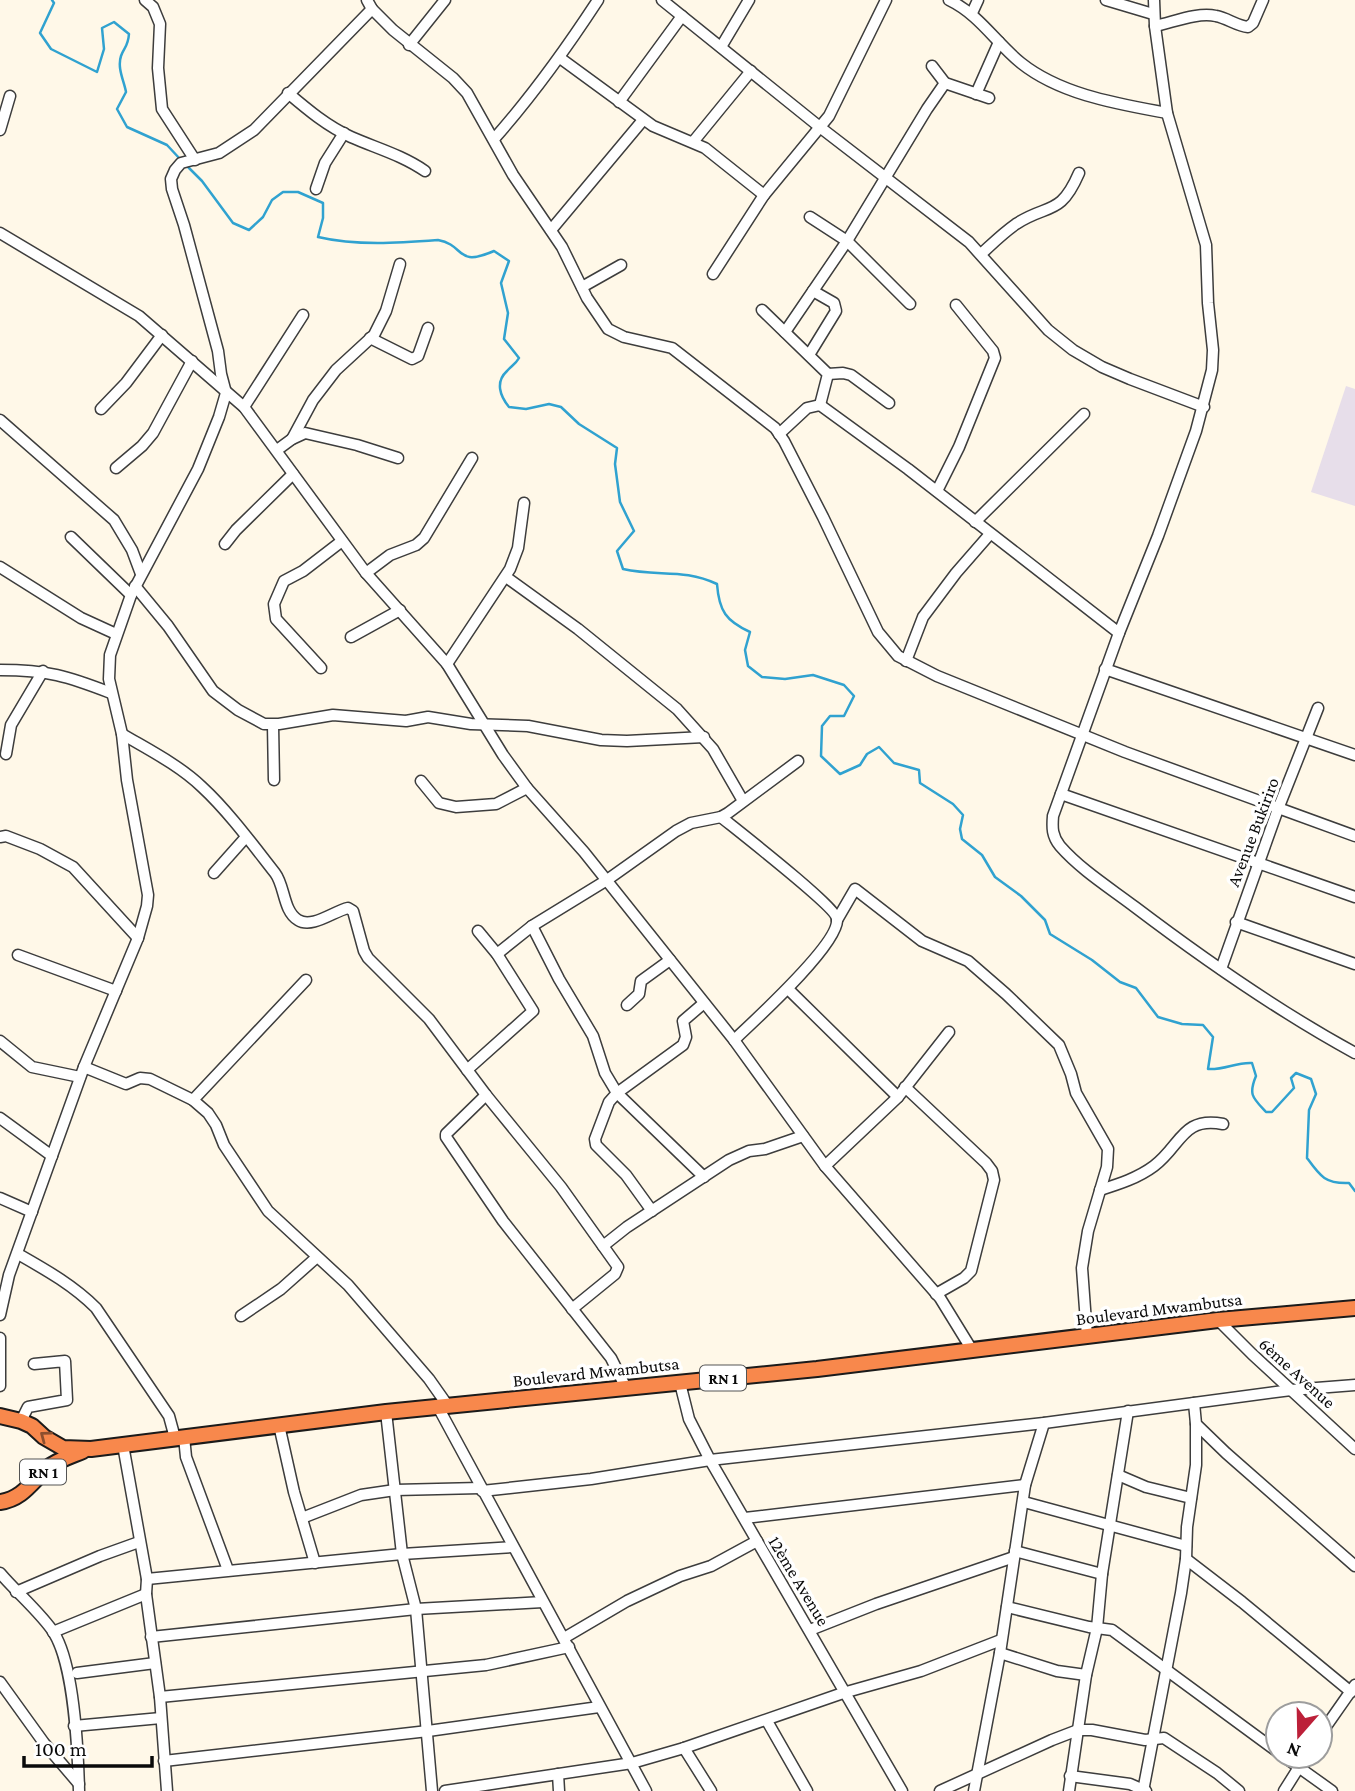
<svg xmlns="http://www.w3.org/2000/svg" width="1355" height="1791" viewBox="0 0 1355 1791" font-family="'Crimson Pro',serif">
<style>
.industrial{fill:#e7deea}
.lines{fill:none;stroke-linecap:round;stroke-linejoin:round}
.stream{stroke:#30a2d0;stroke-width:2.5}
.minor-casing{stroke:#3d3d3d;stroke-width:13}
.highway-casing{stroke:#1b1b1b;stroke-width:18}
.minor{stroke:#fff;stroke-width:10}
.highway{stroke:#f8884c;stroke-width:14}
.oneway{stroke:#8d4f2e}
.labels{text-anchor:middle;stroke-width:7;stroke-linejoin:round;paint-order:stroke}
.shield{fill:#fff;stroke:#545454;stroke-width:2}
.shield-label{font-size:16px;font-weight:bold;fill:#0a0a0a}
.street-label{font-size:18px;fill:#0a0a0a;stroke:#fff}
</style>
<rect width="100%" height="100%" fill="#fff8e8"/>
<!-- industrial -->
<path class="industrial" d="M1346 386 1355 389V506L1311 492Z"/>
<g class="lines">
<!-- stream -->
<g class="stream">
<path d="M52 0 54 3 40 33 51 49 97 72 104 49 102 28 114 22 129 34C128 47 124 47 121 56 117 68 124 81 126 92L117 109 127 127 167 145 180 159"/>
<path d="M185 164 202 181 233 223 249 230 263 217 272 200 283 192H298L323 203V218L318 237C356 246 399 243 438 240 466 245 455 268 494 251L509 261 501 283 508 313 504 339 519 358C515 365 511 366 507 371 495 382 500 396 509 407L526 409 549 404 561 407 579 424 617 448 615 464 620 502 634 531 617 551 623 569C658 577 683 568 717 584 719 611 726 621 750 632L745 650 748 666 762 677 785 679 813 675 844 685 854 696 844 716H830L822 726 821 756 840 774 860 765 867 754 879 747 894 763 919 770 920 783 953 804 963 815 960 829 962 839 982 855 995 877 1021 896 1045 920 1050 934 1092 960 1120 982 1136 988 1158 1017 1182 1024 1203 1025 1213 1037 1208 1069C1225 1070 1236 1062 1252 1063L1256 1076C1248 1095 1253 1098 1266 1112H1272L1294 1088 1291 1078 1296 1073 1311 1079 1316 1094 1309 1110 1307 1158C1320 1176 1325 1184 1349 1183L1355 1191"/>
</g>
<defs>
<g id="minor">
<path d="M145 0 153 7 160 24 158 68 162 109 195 160"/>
<path d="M367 0 372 9 393 30 453 78 467 93 513 175 562 247 587 298 608 329 624 337 672 348 775 428 784 441 823 517 878 632 898 656 937 676 1125 752 1355 836"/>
<path d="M662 0 821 128 969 242 1048 330 1073 350 1102 367 1130 379 1204 407"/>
<path d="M949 0C980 15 995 42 1021 63 1061 95 1119 104 1167 113"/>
<path d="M1106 0 1153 14"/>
<path d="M1154 0 1155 26 1167 113 1206 245 1208 303 1213 350 1212 370 1196 431 1158 536 1119 633 1053 816C1052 828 1052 836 1060 846 1081 870 1110 888 1135 907 1205 960 1278 1011 1355 1053"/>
<path d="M972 13 978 0"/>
<path d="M1155 26C1174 22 1197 12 1216 16 1227 18 1237 26 1248 27L1253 23 1263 0"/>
<path d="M409 45 445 0"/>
<path d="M721 47 749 0"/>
<path d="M560 58 653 126 705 148 764 195 829 116 886 0"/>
<path d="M932 66 945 83 989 98"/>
<path d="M288 93C308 110 327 126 351 137 376 148 402 155 425 171"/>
<path d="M976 94 999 42"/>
<path d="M619 102 682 16"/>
<path d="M0 130 10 96"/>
<path d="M494 139C533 95 566 49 598 0"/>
<path d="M693 142 751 71"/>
<path d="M316 189 325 163 344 133"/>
<path d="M810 217 847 241 910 304"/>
<path d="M551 230 643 120"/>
<path d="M0 233 139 316 244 407 366 573 447 664 503 755 527 788 584 852 734 1040 825 1166 940 1298 972 1350"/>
<path d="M981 254C992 244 1003 233 1016 224 1048 203 1060 217 1079 173"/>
<path d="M713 274 764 195"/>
<path d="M582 287 621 265"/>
<path d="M762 310 828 374 820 405"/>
<path d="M785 332 847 241 927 109 945 83"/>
<path d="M370 338 412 359 418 356 428 328"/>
<path d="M809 355 836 311 834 303 813 291"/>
<path d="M828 374 843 373 851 375 889 403"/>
<path d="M244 407 303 315"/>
<path d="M101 409 126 383 162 335"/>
<path d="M0 420 114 520 132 550 141 574"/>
<path d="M779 434 807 408 820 405 908 469 1119 633"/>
<path d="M292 439 313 400 336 370 374 335 386 311 400 264"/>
<path d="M277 450 292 439 305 433 357 445 398 458"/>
<path d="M116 468 142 446 153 433 192 361"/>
<path d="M937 491 959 447 995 358 993 351 956 305"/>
<path d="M975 522 1084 414"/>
<path d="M71 537 131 595"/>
<path d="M225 544 236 530 293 474"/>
<path d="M0 567 81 618 116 634"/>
<path d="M366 573 390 555 416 545 424 538 472 458"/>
<path d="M506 577 578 629 677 709 713 749 743 801"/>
<path d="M135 586 168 626 213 691 238 710 264 724H279L333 715 406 721 428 717 471 724 528 726 601 740 627 741 704 737"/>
<path d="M351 637 400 610"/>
<path d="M906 661 923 617 956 573 990 534"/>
<path d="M447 664 510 569 518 548 524 503"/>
<path d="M321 668 276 619 274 604 284 581 303 571 342 541"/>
<path d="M1105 669 1355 755"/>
<path d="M0 670C48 670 67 676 111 693"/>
<path d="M273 725 274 780"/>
<path d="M122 734C149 750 179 765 202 787 228 811 253 845 275 873 285 886 283 911 298 920 312 929 334 911 348 908L353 911 364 951 368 958 429 1019 486 1095 561 1187 618 1267 615 1274 572 1309"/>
<path d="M6 754 11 725 43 671"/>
<path d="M421 781 439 803 456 807 496 804 527 788"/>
<path d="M1061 794 1355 897"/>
<path d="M721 817C737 830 836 907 837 919 840 943 753 1022 734 1040"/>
<path d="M0 837 6 836 40 849 73 867 138 938"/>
<path d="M214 873 246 837"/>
<path d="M837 920 855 889 922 941 968 961 1006 994 1059 1045 1071 1074 1076 1093 1108 1149 1107 1167 1088 1231 1082 1268 1087 1336"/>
<path d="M1236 922 1355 964"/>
<path d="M532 926 559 979 593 1036 605 1073 617 1093 704 1177"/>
<path d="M497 954 532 926 607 880 676 831 691 823 721 817 728 813 798 761"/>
<path d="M18 955 116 991"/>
<path d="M1221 969 1278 809 1318 708"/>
<path d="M788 989 898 1097"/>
<path d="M627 1005 639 994 641 981 670 960"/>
<path d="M0 1041 32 1067 80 1077"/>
<path d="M84 1067 126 1084 140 1078 150 1079 193 1100 208 1113 216 1125 224 1145 268 1211 348 1285 429 1379 448 1406"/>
<path d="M467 1070 533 1011 497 954 478 931"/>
<path d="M905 1087 986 1163 992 1171 994 1180 971 1271 964 1278 936 1294"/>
<path d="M486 1095 446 1134V1137L503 1221 611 1358 626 1388"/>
<path d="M193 1100 306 980"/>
<path d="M0 1118 52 1156"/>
<path d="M825 1166 898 1097 949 1032"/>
<path d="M1100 1190C1119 1184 1138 1178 1154 1166 1181 1146 1182 1116 1223 1124"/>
<path d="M0 1198 32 1212"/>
<path d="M652 1211 626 1175 596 1145 595 1139 609 1102 617 1093 683 1045 686 1037 683 1021 704 1003"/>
<path d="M603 1246 627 1227 729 1160 749 1151 765 1149 803 1136"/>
<path d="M18 1254C46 1270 73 1285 96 1308L169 1416 175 1438"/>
<path d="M0 1315 9 1275 84 1067 138 938 147 906 148 895 127 780 122 734 109 679 110 655 131 595 198 469 219 417 226 393 221 374 218 351 184 225 172 189 171 179 175 170 181 163 219 153 254 130 372 9"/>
<path d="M241 1316 281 1289 317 1257"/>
<path d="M1218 1320 1252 1354 1355 1449"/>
<path d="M0 1338V1386"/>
<path d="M680 1383 689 1419 710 1460 902 1791"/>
<path d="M1194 1403 1196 1424 1226 1453 1355 1566"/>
<path d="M438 1407 646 1791"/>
<path d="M386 1412 402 1554 416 1609 432 1791"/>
<path d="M21 1421 28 1407 67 1400 65 1361 34 1364"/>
<path d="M279 1425 294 1492 315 1563"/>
<path d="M184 1437 186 1457 228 1570"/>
<path d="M123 1445 147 1579 146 1594 160 1697 167 1791"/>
<path d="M1118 1475 1146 1487 1191 1498"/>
<path d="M482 1491 591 1479 710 1460 1044 1423 1291 1390 1355 1385"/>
<path d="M1024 1502 1186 1546"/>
<path d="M302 1518 361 1495 395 1490 480 1488"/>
<path d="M745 1518 1025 1485"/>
<path d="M1015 1551 1102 1574"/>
<path d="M1186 1559 1242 1602 1351 1692"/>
<path d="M0 1573C15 1591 42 1614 54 1633 74 1666 78 1751 79 1791"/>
<path d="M147 1579 402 1554 513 1547"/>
<path d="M16 1592 100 1556 139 1542"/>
<path d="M1007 1607 1089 1627 1112 1630 1278 1752"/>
<path d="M810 1630 876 1604 1014 1557"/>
<path d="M53 1632 146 1594"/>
<path d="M151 1637 416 1609 543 1602"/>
<path d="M564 1638 627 1601 680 1576 711 1566 757 1541"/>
<path d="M1000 1653 1057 1671 1086 1675"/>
<path d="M77 1673 155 1663"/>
<path d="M0 1682 44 1743 79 1784"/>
<path d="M160 1697 486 1665 569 1647"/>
<path d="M767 1721 807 1791"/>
<path d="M74 1726 161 1718"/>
<path d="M1320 1735 1355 1685"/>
<path d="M684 1748 711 1791"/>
<path d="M1283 1756 1332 1791"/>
<path d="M164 1761 428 1731 599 1707"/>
<path d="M558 1774 559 1791"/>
<path d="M1070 1776 1130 1784 1146 1791"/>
<path d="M445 1791 632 1763 684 1748 843 1693 921 1671 1001 1640"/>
<path d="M940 1791 1052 1740 1078 1730H1092L1145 1740 1164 1738 1217 1773 1239 1791"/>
<path d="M974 1791 1000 1653 1025 1485 1044 1423"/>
<path d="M1069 1791 1086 1675 1097 1628 1102 1574 1128 1411"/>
<path d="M1143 1791 1181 1593 1186 1559 1187 1527 1196 1465V1424"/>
<path d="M1284 1791 1306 1756"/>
</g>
<g id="highway">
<path d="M0 1416 21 1421 32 1426 44 1437 63 1448 91 1449 386 1412 817 1369 1218 1320 1355 1308"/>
<path d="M0 1502C22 1499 31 1483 46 1469 57 1460 71 1456 83 1451"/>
</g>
</defs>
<!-- minor casing -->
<use href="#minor" class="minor-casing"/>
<!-- highway casing -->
<use href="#highway" class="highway-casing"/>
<!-- minor -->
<use href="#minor" class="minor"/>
<!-- highway -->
<use href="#highway" class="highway"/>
</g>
<!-- one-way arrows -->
<defs><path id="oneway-chevron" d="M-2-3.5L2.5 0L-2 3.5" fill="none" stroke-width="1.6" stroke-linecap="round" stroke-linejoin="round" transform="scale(1.75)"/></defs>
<use class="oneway" href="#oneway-chevron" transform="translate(45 1436) rotate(-143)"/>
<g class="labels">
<!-- shield labels -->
<g class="shield">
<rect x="700" y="1365.5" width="46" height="25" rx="5"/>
<rect x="20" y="1459.5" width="46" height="25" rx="5"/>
</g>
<g class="shield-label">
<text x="723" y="1384">RN 1</text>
<text x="43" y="1478">RN 1</text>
</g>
<!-- street labels -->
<g class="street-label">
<text transform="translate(1253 832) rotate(-69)" y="6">Avenue Bukiriro</text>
<text transform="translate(1159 1309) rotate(-7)" y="6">Boulevard Mwambutsa</text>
<text transform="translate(596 1372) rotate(-6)" y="6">Boulevard Mwambutsa</text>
<text transform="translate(1297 1373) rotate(42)" y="6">6ème Avenue</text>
<text transform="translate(799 1581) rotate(59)" y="6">12ème Avenue</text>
</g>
</g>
<!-- north arrow -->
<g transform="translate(1299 1735) rotate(200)"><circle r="33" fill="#ffffff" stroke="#9d9d9d" stroke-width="2"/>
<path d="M0-5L12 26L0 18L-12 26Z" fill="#bc2039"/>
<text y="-10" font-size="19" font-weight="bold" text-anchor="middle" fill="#0a0a0a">N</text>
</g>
<!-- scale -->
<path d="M24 1756v10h128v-10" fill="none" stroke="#0a0a0a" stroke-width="3.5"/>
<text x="35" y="1756" font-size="21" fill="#0a0a0a" stroke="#ffffff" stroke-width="5" paint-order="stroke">100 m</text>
</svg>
